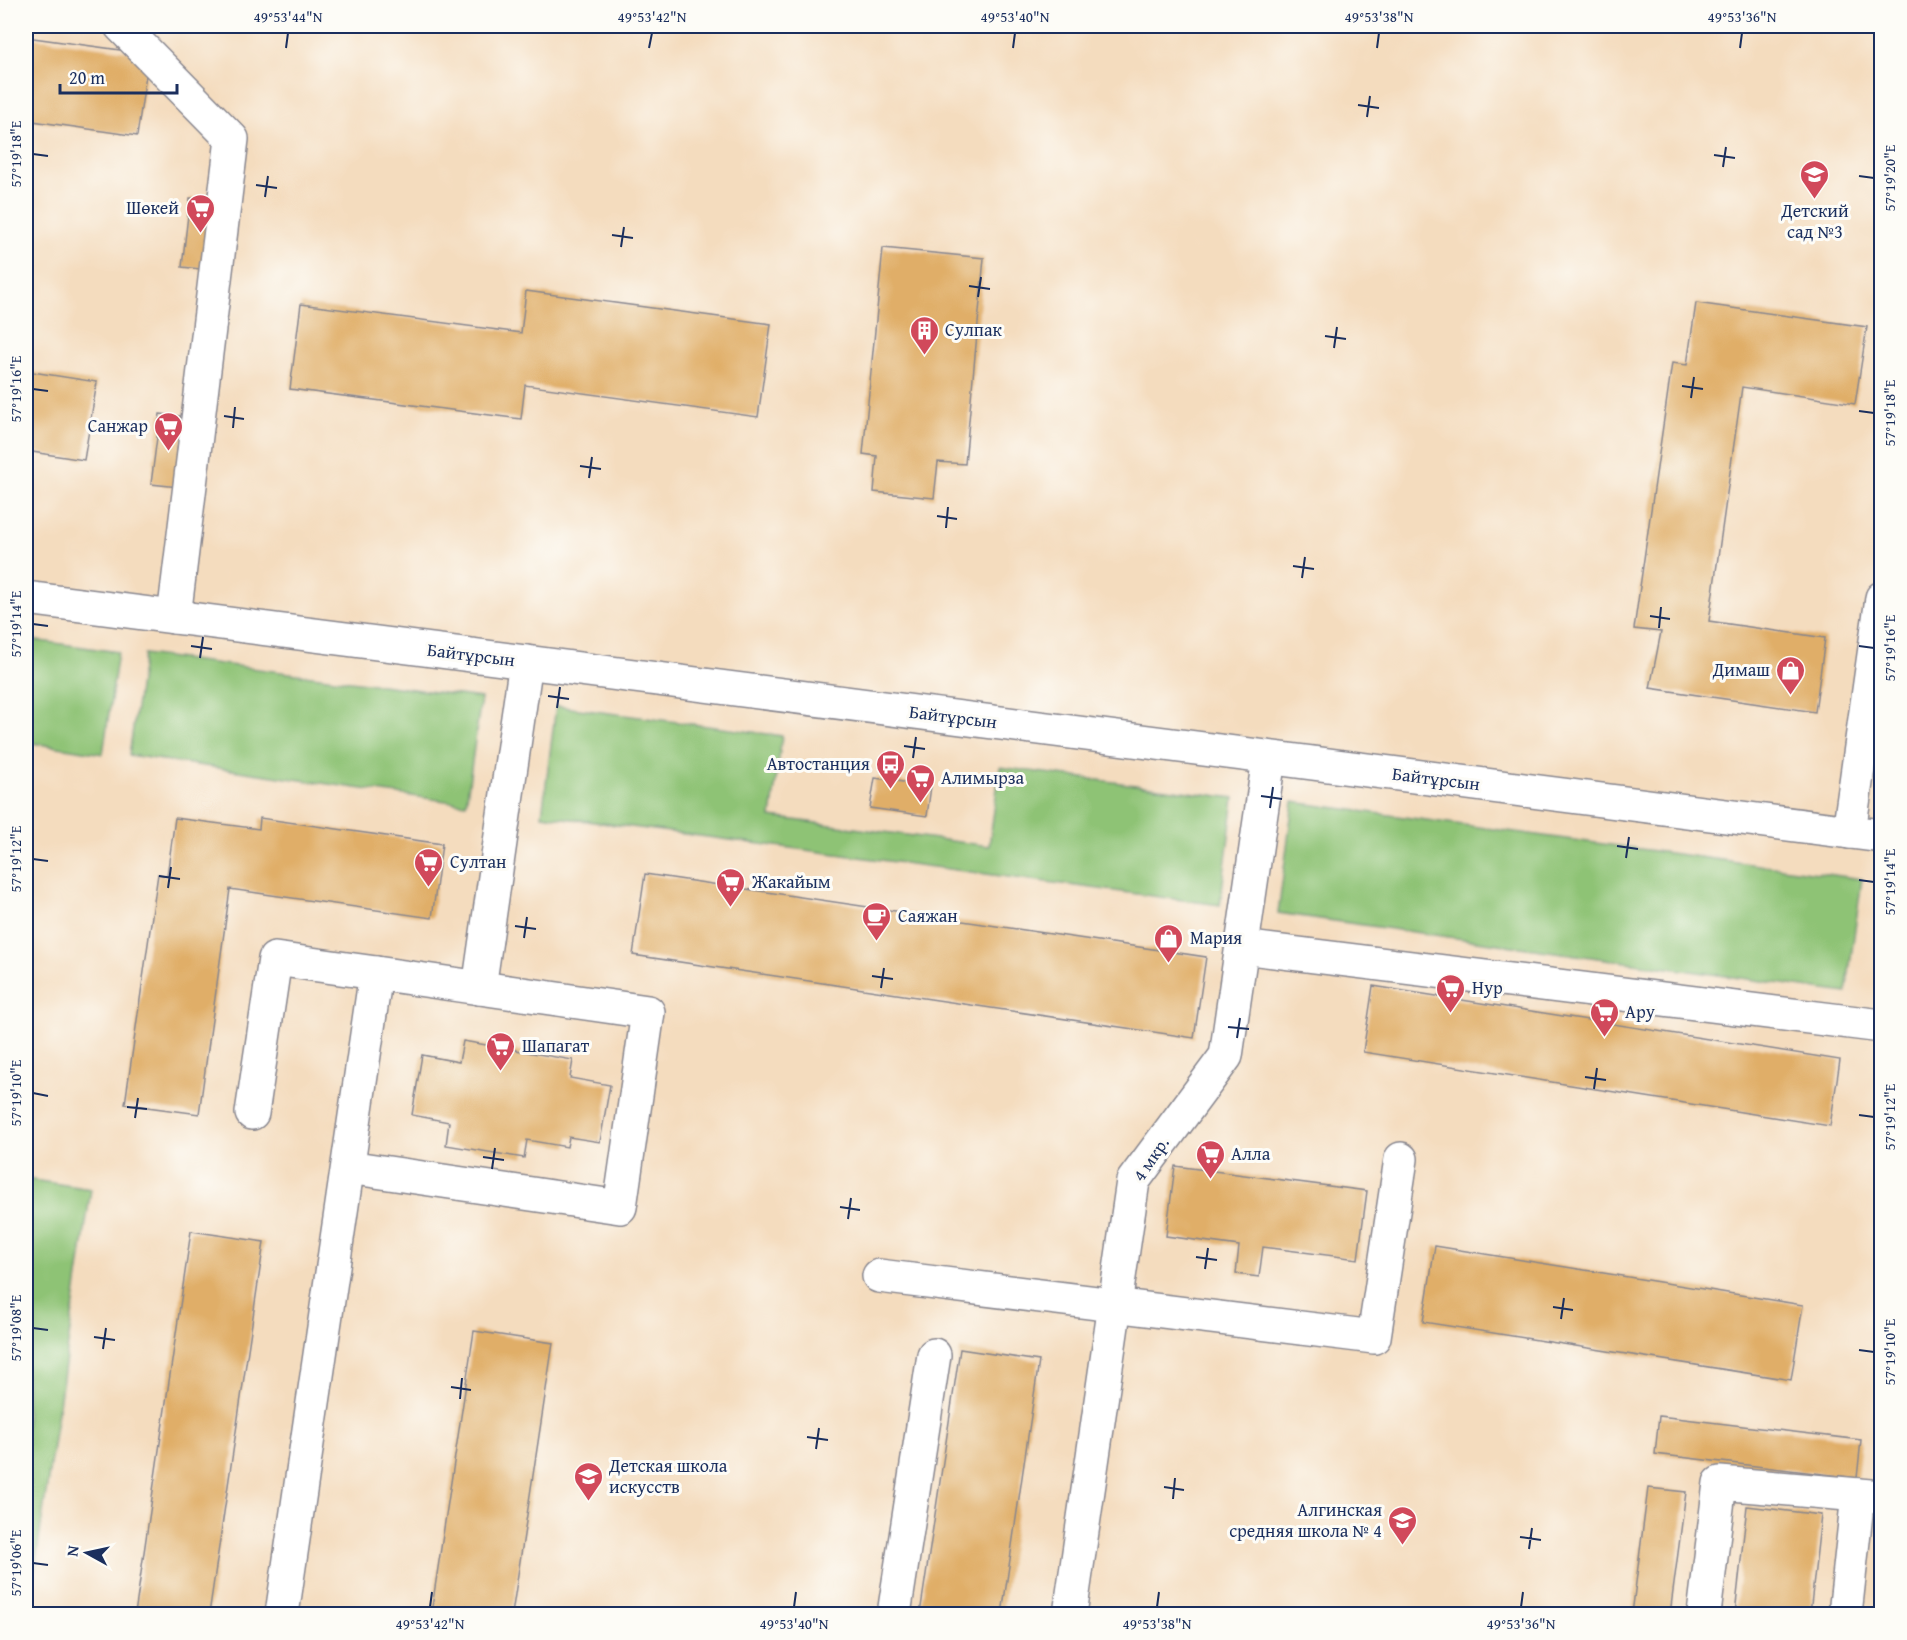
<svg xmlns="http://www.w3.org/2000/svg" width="1907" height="1640" viewBox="0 0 1907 1640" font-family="'Gentium Book Plus',serif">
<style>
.green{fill:#8ec375;stroke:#54796a;stroke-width:1.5}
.building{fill:#e0ae68}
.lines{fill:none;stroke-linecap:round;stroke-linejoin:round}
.minor-casing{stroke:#88868e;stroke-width:36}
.minor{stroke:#fff;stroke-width:33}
.ticks{fill:none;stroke:#1b2f5e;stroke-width:2}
.labels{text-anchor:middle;stroke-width:6;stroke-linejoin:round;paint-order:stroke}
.poi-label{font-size:18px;fill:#1b2f5e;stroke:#fdfcf7;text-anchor:start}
.street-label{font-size:18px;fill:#1b2f5e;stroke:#fdfcf7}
.neatline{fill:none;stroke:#1b2f5e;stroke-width:2}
.ticks-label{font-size:15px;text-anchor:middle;fill:#1b2f5e}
</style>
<rect width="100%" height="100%" fill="#fdfcf7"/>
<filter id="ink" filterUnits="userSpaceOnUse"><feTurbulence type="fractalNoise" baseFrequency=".0167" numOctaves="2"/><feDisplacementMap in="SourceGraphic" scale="12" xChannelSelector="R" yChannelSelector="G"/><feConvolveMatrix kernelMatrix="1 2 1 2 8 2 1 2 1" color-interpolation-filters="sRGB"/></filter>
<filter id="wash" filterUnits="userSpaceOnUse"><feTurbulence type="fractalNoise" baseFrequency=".008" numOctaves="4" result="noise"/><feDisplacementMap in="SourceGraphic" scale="24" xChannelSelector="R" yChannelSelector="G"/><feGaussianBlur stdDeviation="1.35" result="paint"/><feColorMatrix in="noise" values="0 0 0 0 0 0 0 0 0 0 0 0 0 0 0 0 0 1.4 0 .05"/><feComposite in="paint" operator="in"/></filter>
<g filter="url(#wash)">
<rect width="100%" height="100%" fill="#f4dcbe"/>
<!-- green -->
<g class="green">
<path d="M26 639 118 652 103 754 26 742Z"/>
<path d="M144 654 481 698 466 804 129 755Z"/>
<path d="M556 706 782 736 771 817 989 846 1000 767 1234 798 1220 905 542 815Z"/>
<path d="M1293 802 1862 879 1846 993 1278 913Z"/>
<path d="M26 1179 91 1189 28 1614H26Z"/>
</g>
<g id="blocks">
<!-- building -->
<g class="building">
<path d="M26 37 149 54 137 136 26 120Z"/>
<path d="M190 198 218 201 210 270 182 267Z"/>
<path d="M883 248 984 258 965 464 938 462 934 498 874 492 877 456 863 454Z"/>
<path d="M526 291 771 324 758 417 525 385 521 419 290 389 301 304 521 333Z"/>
<path d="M1696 303 1867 327 1855 404 1742 387 1709 621 1825 638 1815 712 1650 688 1661 632 1634 629 1672 363 1687 365Z"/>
<path d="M26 371 97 382 84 460 26 451Z"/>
<path d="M160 414 187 417 179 487 151 484Z"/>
<path d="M875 778 931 786 927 816 870 808Z"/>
<path d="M175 818 259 829 260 818 442 844 432 918 230 889 199 1114 125 1104 158 874 167 876Z"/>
<path d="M645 874 1206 957 1194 1038 633 955Z"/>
<path d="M1373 986 1840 1060 1830 1126 1363 1052Z"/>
<path d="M463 1041 573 1060 570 1078 610 1085 600 1142 569 1137 567 1147 527 1140 524 1158 446 1145 449 1122 412 1115 422 1055 459 1062Z"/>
<path d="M1175 1166 1367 1191 1358 1259 1263 1247 1259 1277 1236 1274 1239 1246 1166 1236Z"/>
<path d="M191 1231 264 1242 209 1614H135Z"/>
<path d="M1435 1246 1803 1305 1791 1380 1423 1322Z"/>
<path d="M474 1331 553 1343 512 1614H431Z"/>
<path d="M960 1349 1039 1361 1002 1614H920Z"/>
<path d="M1659 1416 1861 1440 1857 1478 1655 1454Z"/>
<path d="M1648 1488 1686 1492 1670 1614H1632Z"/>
<path d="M1747 1506 1821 1515 1810 1614H1735Z"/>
<path d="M1880 1571 1882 1614H1876Z"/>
</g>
</g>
</g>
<g filter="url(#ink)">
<use href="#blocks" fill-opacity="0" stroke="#88868e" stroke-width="1.5"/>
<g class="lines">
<defs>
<g id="minor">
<path d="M121 26 232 139 174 617"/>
<path d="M26 598 1882 836"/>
<path d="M1849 832 1882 598"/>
<path d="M1242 947 1882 1026"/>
<path d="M479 988 526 662"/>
<path d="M252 1113 275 959 376 973"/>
<path d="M879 1276 1374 1337 1401 1159"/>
<path d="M282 1614 376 973 648 1012 620 1207 348 1167"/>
<path d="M894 1614 934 1355"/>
<path d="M1070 1614 1133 1181 1226 1056 1269 758"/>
<path d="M1704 1614 1720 1483 1882 1497"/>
<path d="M1845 1614 1858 1495"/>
</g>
</defs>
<!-- minor casing -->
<use href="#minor" class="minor-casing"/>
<!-- minor -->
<use href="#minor" class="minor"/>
</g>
</g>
<!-- ticks -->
<path class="ticks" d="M286 48 288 33M649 48 652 33M1013 48 1015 33M1377 48 1379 33M1740 48 1742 33M1358 105 1379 108M1367 117 1370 96M33 154 48 156M1714 155 1735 158M1723 167 1726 147M1859 176 1874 178M256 185 277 188M265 197 268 176M612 235 633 238M621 247 624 227M969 286 990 289M978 297 981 277M1325 336 1346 339M1334 348 1337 327M1682 386 1703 389M33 389 48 391M1691 398 1694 377M1859 411 1874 413M224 416 244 419M233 428 235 407M580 466 601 469M589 478 592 457M937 516 957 519M946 528 948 507M1293 566 1314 569M1302 578 1305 557M1650 616 1670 619M33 624 48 626M1659 628 1661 607M191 646 212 649M1859 646 1874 648M200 658 203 637M548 696 569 699M557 708 560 687M904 746 925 749M913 758 916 737M1261 796 1282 799M1270 808 1273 787M1617 846 1638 849M1626 858 1629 837M33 859 48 861M159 876 180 879M1859 880 1874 882M168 888 171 867M515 926 536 929M524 938 527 917M872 976 893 979M881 988 884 968M1228 1027 1249 1029M1237 1038 1240 1018M1585 1077 1606 1080M1594 1089 1597 1068M33 1093 48 1096M127 1107 147 1109M1859 1115 1874 1117M135 1118 138 1098M483 1157 504 1160M492 1169 495 1148M840 1207 860 1210M848 1219 851 1198M1196 1257 1217 1260M1205 1269 1208 1248M1553 1307 1573 1310M1561 1319 1564 1298M33 1328 48 1330M94 1337 115 1340M103 1349 106 1328M1859 1350 1874 1352M451 1387 471 1390M460 1399 462 1378M807 1437 828 1440M816 1449 819 1428M1164 1487 1184 1490M1173 1499 1175 1478M1520 1537 1541 1540M1529 1549 1532 1528M33 1563 48 1565M430 1607 432 1592M794 1607 796 1592M1157 1607 1159 1592M1521 1607 1523 1592"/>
<!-- icons -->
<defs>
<symbol id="school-pin" viewBox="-11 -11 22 30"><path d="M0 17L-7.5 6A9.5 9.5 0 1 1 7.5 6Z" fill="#d1495b" stroke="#fdfcf7"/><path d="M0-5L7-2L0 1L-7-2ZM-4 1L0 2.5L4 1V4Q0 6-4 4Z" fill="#fff"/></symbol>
<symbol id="supermarket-pin" viewBox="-11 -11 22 30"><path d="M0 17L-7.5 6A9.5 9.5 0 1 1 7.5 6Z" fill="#d1495b" stroke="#fdfcf7"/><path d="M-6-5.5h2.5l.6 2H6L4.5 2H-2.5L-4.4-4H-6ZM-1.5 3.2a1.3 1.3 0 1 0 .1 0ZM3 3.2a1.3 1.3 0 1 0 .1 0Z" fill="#fff"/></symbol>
<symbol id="building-pin" viewBox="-11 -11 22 30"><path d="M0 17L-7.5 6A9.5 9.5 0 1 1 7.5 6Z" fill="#d1495b" stroke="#fdfcf7"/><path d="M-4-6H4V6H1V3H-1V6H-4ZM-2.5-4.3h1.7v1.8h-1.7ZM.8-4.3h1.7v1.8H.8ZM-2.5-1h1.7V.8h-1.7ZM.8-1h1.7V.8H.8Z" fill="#fff"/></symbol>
<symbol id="shop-pin" viewBox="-11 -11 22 30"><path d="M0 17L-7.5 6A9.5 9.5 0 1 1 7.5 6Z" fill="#d1495b" stroke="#fdfcf7"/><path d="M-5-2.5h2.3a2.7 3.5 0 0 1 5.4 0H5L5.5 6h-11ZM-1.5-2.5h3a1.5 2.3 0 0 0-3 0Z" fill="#fff"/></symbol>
<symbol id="bus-pin" viewBox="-11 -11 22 30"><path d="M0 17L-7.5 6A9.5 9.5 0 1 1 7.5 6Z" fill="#d1495b" stroke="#fdfcf7"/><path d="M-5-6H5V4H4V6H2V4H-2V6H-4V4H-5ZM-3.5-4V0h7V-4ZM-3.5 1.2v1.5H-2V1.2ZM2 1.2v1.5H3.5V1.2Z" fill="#fff"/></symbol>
<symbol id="cafe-pin" viewBox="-11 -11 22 30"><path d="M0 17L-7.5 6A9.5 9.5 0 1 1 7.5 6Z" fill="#d1495b" stroke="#fdfcf7"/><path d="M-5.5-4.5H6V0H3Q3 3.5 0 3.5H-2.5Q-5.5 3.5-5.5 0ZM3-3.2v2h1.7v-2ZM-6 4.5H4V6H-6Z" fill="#fff"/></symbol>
</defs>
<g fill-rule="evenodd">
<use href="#school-pin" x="1798" y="158" width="33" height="45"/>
<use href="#supermarket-pin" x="184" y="192" width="33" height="45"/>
<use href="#building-pin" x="908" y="314" width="33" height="45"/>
<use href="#supermarket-pin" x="152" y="410" width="33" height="45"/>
<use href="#shop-pin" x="1774" y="654" width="33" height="45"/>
<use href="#bus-pin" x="874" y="748" width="33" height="45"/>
<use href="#supermarket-pin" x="904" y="762" width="33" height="45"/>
<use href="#supermarket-pin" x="412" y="846" width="33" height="45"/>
<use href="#supermarket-pin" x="714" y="866" width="33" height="45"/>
<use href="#cafe-pin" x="860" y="900" width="33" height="45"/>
<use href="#shop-pin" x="1152" y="922" width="33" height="45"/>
<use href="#supermarket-pin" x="1434" y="972" width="33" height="45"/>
<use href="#supermarket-pin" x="1588" y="996" width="33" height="45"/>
<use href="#supermarket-pin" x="484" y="1030" width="33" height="45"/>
<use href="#supermarket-pin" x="1194" y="1138" width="33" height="45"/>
<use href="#school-pin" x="572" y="1460" width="33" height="45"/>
<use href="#school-pin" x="1386" y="1504" width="33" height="45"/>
</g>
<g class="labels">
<!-- poi labels -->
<g class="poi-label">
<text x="179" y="214" text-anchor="end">Шөкей</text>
<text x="1815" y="217" text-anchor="middle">Детский<tspan x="1815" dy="21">сад №3</tspan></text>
<text x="945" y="336">Сулпак</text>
<text x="148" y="432" text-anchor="end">Санжар</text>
<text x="1770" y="676" text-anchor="end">Димаш</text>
<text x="870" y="770" text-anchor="end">Автостанция</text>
<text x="941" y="784">Алимырза</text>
<text x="450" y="868">Султан</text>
<text x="752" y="888">Жакайым</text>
<text x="898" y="922">Саяжан</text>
<text x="1190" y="944">Мария</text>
<text x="1472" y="994">Нур</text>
<text x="1625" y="1018">Ару</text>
<text x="522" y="1052">Шапагат</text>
<text x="1231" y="1160">Алла</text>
<text x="609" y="1472">Детская школа<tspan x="609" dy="21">искусств</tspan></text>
<text x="1382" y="1516" text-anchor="end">Алгинская<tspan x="1382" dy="21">средняя школа № 4</tspan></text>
</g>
<!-- street labels -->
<g class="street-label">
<text transform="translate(471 655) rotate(7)" y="6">Байтұрсын</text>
<text transform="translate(953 717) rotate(7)" y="6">Байтұрсын</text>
<text transform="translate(1436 779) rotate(7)" y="6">Байтұрсын</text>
<text transform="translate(1151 1159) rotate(-56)" y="6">4 мкр.</text>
</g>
</g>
<!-- margin -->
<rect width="1907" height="1640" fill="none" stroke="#fdfcf7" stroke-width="66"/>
<!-- north arrow -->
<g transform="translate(87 1553) rotate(278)" stroke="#fdfcf7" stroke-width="4.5" paint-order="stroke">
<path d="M0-4.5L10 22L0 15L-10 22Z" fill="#1b2f5e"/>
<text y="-9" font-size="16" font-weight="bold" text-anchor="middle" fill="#1b2f5e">N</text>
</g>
<!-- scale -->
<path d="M60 84v9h117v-9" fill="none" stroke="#1b2f5e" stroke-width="3"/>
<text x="69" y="84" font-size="18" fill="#1b2f5e" stroke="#fdfcf7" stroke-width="4.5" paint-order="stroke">20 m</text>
<rect x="33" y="33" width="1841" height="1574" class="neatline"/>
<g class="ticks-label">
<text x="288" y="22">49°53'44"N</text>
<text x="652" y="22">49°53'42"N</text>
<text x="1015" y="22">49°53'40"N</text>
<text x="1379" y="22">49°53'38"N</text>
<text x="1742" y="22">49°53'36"N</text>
<text transform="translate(16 154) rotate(-90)" y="5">57°19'18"E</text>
<text transform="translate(1890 178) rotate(-90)" y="5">57°19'20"E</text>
<text transform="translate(16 389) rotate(-90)" y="5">57°19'16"E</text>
<text transform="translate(1890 413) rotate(-90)" y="5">57°19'18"E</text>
<text transform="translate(16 624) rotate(-90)" y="5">57°19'14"E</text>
<text transform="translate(1890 648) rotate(-90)" y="5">57°19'16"E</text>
<text transform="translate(16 859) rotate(-90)" y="5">57°19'12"E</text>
<text transform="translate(1890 882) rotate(-90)" y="5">57°19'14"E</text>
<text transform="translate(16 1093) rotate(-90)" y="5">57°19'10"E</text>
<text transform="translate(1890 1117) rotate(-90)" y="5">57°19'12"E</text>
<text transform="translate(16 1328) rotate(-90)" y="5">57°19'08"E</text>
<text transform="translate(1890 1352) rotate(-90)" y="5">57°19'10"E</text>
<text transform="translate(16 1563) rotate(-90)" y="5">57°19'06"E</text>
<text x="430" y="1629">49°53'42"N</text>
<text x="794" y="1629">49°53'40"N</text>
<text x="1157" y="1629">49°53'38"N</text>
<text x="1521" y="1629">49°53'36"N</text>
</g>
</svg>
